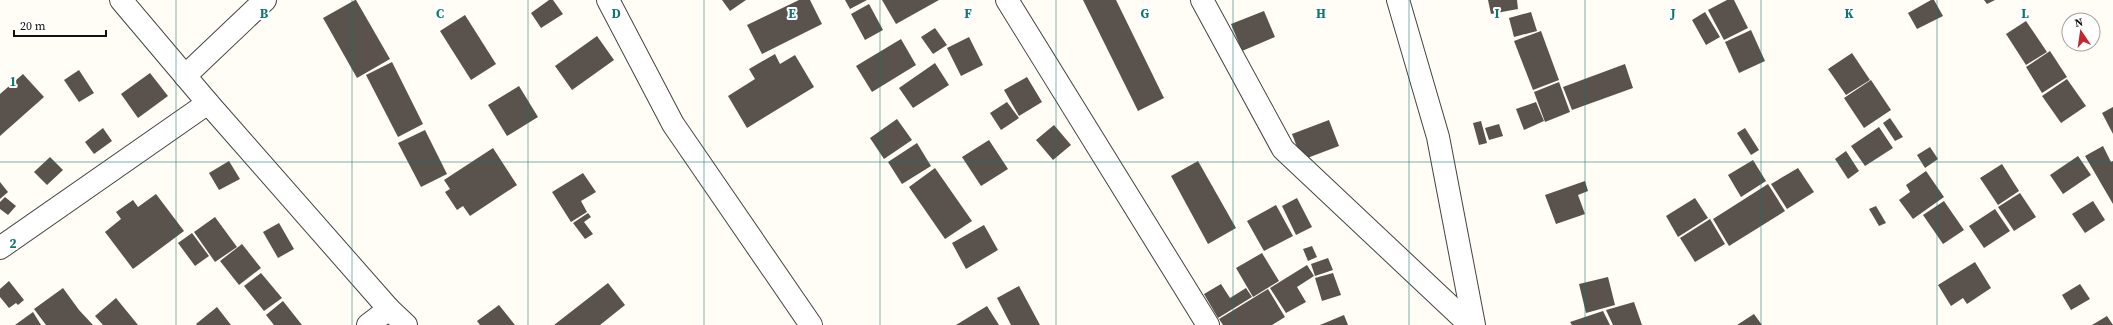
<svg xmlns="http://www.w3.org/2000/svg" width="2113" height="325" viewBox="0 0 2113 325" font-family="'Source Serif 4',serif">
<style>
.building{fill:#5a524d}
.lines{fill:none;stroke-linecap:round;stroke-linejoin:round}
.minor-casing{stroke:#444;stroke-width:24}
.minor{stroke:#fff;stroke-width:22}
.grid{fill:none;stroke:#0f766e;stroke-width:1;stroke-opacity:0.55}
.grid-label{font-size:13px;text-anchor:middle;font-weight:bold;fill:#0f766e;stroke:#fff;stroke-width:4;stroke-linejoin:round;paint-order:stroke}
</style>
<rect width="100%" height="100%" fill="#fffdf5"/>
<!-- building -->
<g class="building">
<path d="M355 0H356L390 59 357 78 323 18Z"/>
<path d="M549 0H553L563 14 541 28 531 13Z"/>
<path d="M722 0H746L730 11Z"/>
<path d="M799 0H810L822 24 762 54 747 25Z"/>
<path d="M845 0H867L850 9Z"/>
<path d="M882 0H939L896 24Z"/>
<path d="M1083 0H1116L1164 98 1138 111Z"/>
<path d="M1488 0H1517L1518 9 1491 14Z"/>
<path d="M1727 0H1734L1748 28 1724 40 1708 10Z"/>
<path d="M1931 0H1934L1943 16 1917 29 1908 13Z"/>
<path d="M1984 0H1995L1987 4Z"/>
<path d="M869 4 883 30 865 40 851 14Z"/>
<path d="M1264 11 1275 37 1242 51 1231 24Z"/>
<path d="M1531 12 1537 31 1514 37 1509 18Z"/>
<path d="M1705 12 1720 37 1706 45 1692 20Z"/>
<path d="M465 15 496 64 471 80 440 31Z"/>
<path d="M2026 21 2047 52 2026 65 2006 34Z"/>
<path d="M935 28 947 45 933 54 921 37Z"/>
<path d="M1751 30 1765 61 1739 73 1725 42Z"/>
<path d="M1541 31 1559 80 1533 90 1514 41Z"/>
<path d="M597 36 614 60 572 90 555 66Z"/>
<path d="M969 37 983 65 961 76 947 48Z"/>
<path d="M901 39 916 65 872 92 856 66Z"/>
<path d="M2050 51 2067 77 2042 93 2026 67Z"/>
<path d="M1852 53 1870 80 1846 95 1828 69Z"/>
<path d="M775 54 780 64 795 55 814 87 747 128 728 96 755 79 749 69Z"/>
<path d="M392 62 423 124 398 137 366 75Z"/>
<path d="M935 63 949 85 913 108 899 88Z"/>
<path d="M1625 64 1633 88 1572 110 1563 87Z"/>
<path d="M79 70 94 93 79 102 64 80Z"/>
<path d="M150 73 168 96 138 118 121 94Z"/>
<path d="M23 74 44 97 0 136V94Z"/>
<path d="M1027 77 1042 102 1019 116 1004 90Z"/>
<path d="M2067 79 2086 106 2061 123 2042 96Z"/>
<path d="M1871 80 1891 110 1864 128 1844 98Z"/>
<path d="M1559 82 1570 112 1545 122 1534 92Z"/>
<path d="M519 86 538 117 507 136 488 105Z"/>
<path d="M1007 102 1019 118 1001 130 990 113Z"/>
<path d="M1536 102 1544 121 1524 130 1516 109Z"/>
<path d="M2113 107V134L2102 113Z"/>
<path d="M1890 118 1903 137 1895 141 1883 123Z"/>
<path d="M897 119 912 140 884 159 870 138Z"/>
<path d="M1329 120 1339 146 1302 160 1292 134Z"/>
<path d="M1481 121 1487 143 1479 145 1473 123Z"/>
<path d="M1499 124 1503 136 1489 140 1485 128Z"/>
<path d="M1054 125 1071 145 1053 160 1036 140Z"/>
<path d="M1879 127 1893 148 1865 166 1851 146Z"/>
<path d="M103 128 112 141 94 154 85 142Z"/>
<path d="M1745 128 1759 150 1751 155 1737 133Z"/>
<path d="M425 130 447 174 421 187 398 143Z"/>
<path d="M989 140 1008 169 981 186 962 157Z"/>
<path d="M917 143 931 166 902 184 888 162Z"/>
<path d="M2103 146 2111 162 2113 161V204L2085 156Z"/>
<path d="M1930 147 1938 159 1925 168 1917 155Z"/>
<path d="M493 148 517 185 470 216 463 206 457 210 445 192 450 189 444 180Z"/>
<path d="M1846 151 1859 171 1848 179 1835 159Z"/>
<path d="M2078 156 2091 175 2063 194 2050 175Z"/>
<path d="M50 157 63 170 47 185 34 172Z"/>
<path d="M1753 160 1766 181 1741 197 1728 175Z"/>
<path d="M229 161 240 179 219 190 209 173Z"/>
<path d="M1198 161 1236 228 1208 244 1171 176Z"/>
<path d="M2002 164 2019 191 1998 205 1980 178Z"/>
<path d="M935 168 972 221 945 239 909 187Z"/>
<path d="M1798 168 1814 192 1787 209 1771 184Z"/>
<path d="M1926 171 1944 197 1913 219 1899 200 1910 192 1906 185Z"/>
<path d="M583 173 596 192 581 201 587 212 571 222 552 192Z"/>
<path d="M1585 181 1588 191 1578 195 1585 214 1556 224 1545 195Z"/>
<path d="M0 182 8 192 0 199Z"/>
<path d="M1768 184 1785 211 1729 246 1713 219Z"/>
<path d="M2020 193 2036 217 2014 231 1998 207Z"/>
<path d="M156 194 184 231 133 269 105 232 121 219 116 212 133 200 138 207Z"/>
<path d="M5 197 16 206 8 215 0 209V202Z"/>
<path d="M1297 198 1312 227 1296 235 1282 206Z"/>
<path d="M1695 198 1708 218 1678 237 1666 216Z"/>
<path d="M1944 201 1964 230 1943 244 1923 215Z"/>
<path d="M2093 201 2105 220 2085 233 2072 214Z"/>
<path d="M1276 205 1293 236 1264 251 1247 221Z"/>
<path d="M1876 206 1886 223 1879 226 1869 209Z"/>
<path d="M1995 209 2010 231 1984 248 1969 226Z"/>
<path d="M588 213 591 217 584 222 593 234 585 239 573 223Z"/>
<path d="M215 217 237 247 215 262 194 232Z"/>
<path d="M1710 219 1725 244 1695 262 1680 238Z"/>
<path d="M279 223 294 249 278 258 263 232Z"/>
<path d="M984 225 998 250 966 269 952 243Z"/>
<path d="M192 233 209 256 195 266 178 243Z"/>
<path d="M242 244 261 268 239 285 220 261Z"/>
<path d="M1312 246 1317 257 1308 261 1303 249Z"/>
<path d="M1262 253 1279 281 1253 297 1236 268Z"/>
<path d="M1328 258 1333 270 1315 276 1311 264Z"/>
<path d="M1975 262 1991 288 1967 304 1963 298 1951 306 1938 285Z"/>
<path d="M1307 265 1314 276 1297 287 1306 302 1286 313 1270 288Z"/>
<path d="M261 273 282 298 264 311 244 286Z"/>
<path d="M1333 273 1341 295 1322 301 1315 278Z"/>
<path d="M1608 277 1615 305 1586 313 1579 284Z"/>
<path d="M9 281 24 300 18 305 16 303 9 308 0 297V289Z"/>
<path d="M608 283 625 305 600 325H554Z"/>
<path d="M1221 284 1230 298 1246 288 1252 297 1218 318 1204 294Z"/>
<path d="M2080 284 2090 299 2071 310 2062 295Z"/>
<path d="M1019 286 1040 325H1011L997 298Z"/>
<path d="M63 288 79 310 93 325H46L34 309Z"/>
<path d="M1268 289 1285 317 1272 325H1223L1219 319Z"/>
<path d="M116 298 138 325H103L95 316Z"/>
<path d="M283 301 302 325H274L266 315Z"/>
<path d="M1634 302 1642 325H1613L1606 310Z"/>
<path d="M499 305 515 325H480L477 321Z"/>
<path d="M987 306 999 325H956Z"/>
<path d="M217 307 231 325H197L196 324Z"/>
<path d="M1603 311 1610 325H1572L1570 322Z"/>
<path d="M33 312 41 325H15Z"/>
<path d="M1754 314 1762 325H1737Z"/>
<path d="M1344 315 1348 325H1320Z"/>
<path d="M2107 316 2113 325H2092Z"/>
</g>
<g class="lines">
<defs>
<g id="minor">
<path d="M121 0 208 103 389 309 406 325"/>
<path d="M608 0 673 124 811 325"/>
<path d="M1007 0 1208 325"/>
<path d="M1202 0 1283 149 1470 325"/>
<path d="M1398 0 1438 137 1474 325"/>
<path d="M185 76 265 0"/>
<path d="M0 248 208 103"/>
<path d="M368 325 389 309"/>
</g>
</defs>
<!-- minor casing -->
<use href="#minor" class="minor-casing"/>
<!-- minor -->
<use href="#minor" class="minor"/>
</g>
<!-- grid -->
<path class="grid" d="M176 0V325M352 0V325M528 0V325M704 0V325M880 0V325M1056 0V325M1233 0V325M1409 0V325M1585 0V325M1761 0V325M1937 0V325M0 162H2113"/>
<g class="grid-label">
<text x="264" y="18">B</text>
<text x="440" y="18">C</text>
<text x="616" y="18">D</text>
<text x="792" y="18">E</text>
<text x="968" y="18">F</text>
<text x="1145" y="18">G</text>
<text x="1321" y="18">H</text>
<text x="1497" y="18">I</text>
<text x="1673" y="18">J</text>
<text x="1849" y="18">K</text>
<text x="2025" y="18">L</text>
<text x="13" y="86">1</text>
<text x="13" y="248">2</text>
</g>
<!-- north arrow -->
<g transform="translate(2081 32) rotate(347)"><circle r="19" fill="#ffffff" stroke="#a0a0a0"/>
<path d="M0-3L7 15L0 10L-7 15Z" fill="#c4262e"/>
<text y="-6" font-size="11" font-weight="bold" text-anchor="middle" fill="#111111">N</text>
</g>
<!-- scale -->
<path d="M14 30v6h92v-6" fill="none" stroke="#111111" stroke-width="2"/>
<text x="20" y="30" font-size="12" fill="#111111" stroke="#ffffff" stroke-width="3" paint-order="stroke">20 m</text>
</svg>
